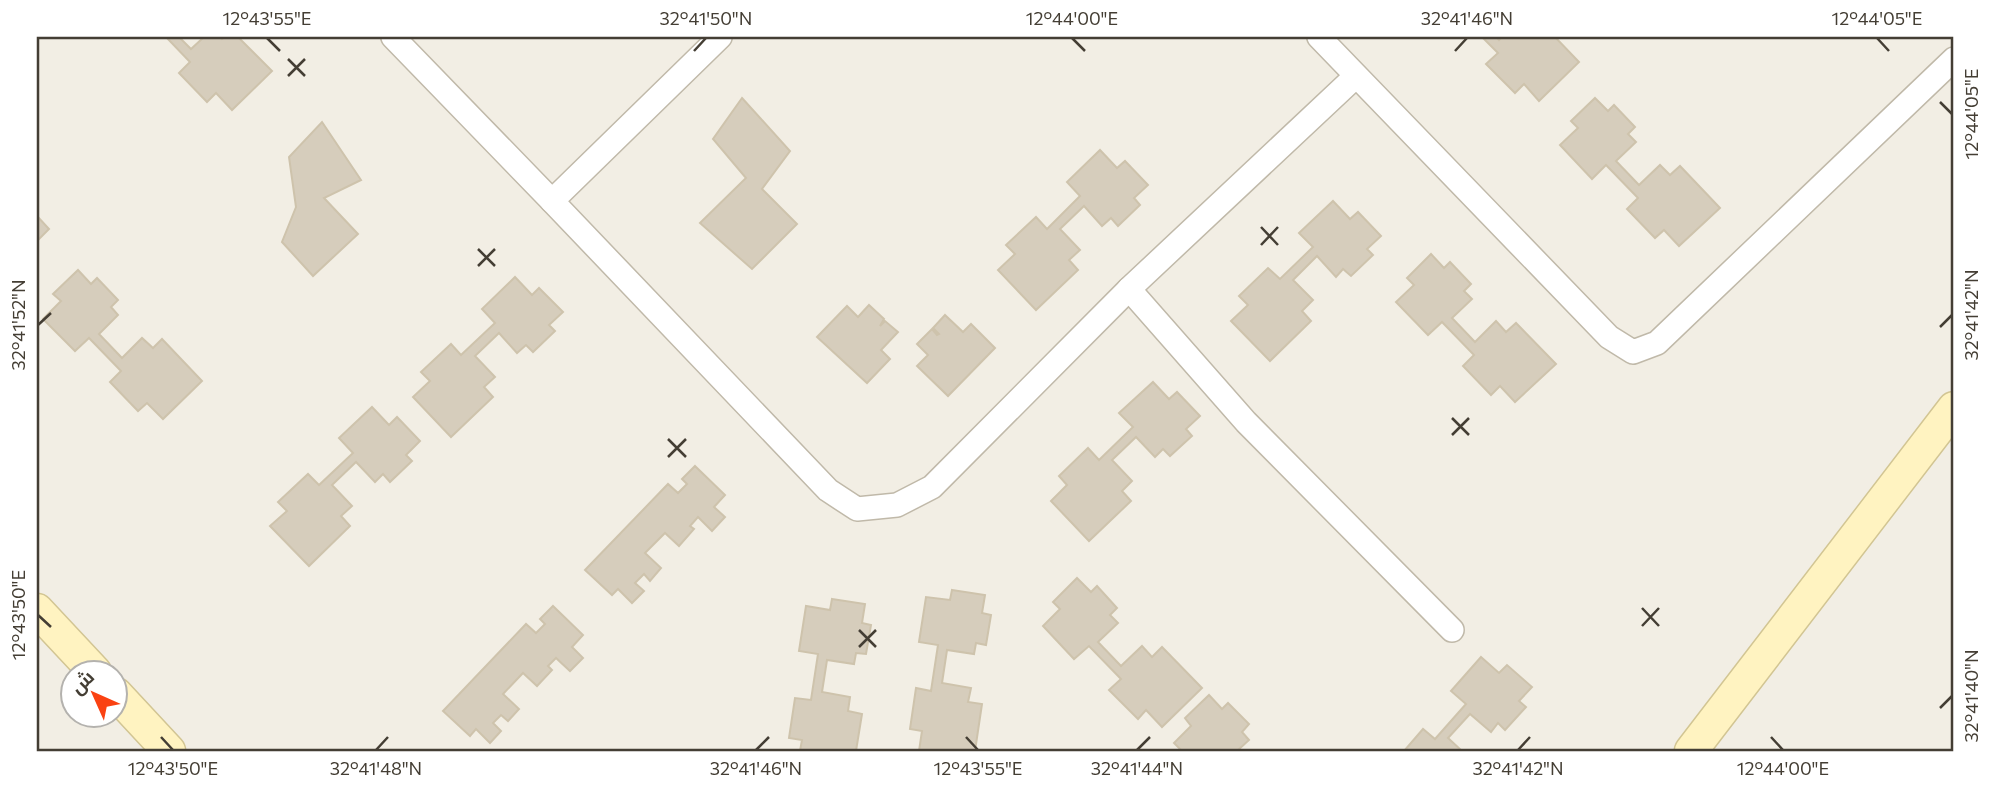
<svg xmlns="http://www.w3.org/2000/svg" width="1991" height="788" viewBox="0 0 1991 788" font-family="Commissioner,Cairo,sans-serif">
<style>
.building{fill:#d6cdbc;stroke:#cec3ac;stroke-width:2}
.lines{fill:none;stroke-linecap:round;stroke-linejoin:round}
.street-casing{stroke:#c0b9a9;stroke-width:26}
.secondary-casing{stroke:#d2c593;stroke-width:35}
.street{stroke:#fff;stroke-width:23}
.secondary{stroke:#fff3c1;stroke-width:32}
.ticks{fill:none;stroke:#443e34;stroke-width:2.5}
.neatline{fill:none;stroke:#443e34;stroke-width:2.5}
.ticks-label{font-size:18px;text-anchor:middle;fill:#443e34}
</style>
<rect width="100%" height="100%" fill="#f2eee4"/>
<!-- building -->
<g class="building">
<path d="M166 37H179L191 49 204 37H220L222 39 225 37H238L272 71 232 110 216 93 207 102 179 73 190 62Z"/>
<path d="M1482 37H1496L1499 40 1502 37H1555L1579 62 1539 101 1524 84 1515 93 1486 64 1498 53Z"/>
<path d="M742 98 790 151 762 189 797 224 752 269 700 223 746 178 713 139Z"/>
<path d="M1595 98 1608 111 1614 105 1635 127 1628 134 1636 142 1616 161 1639 185 1660 165 1670 175 1680 166 1720 208 1679 246 1664 230 1655 238 1627 209 1638 198 1606 165 1592 179 1560 145 1578 128 1571 121Z"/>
<path d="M322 122 361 180 324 198 358 234 313 276 282 242 296 207 289 157Z"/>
<path d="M1100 150 1117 168 1125 161 1148 185 1134 198 1140 205 1118 226 1111 218 1102 226 1084 206 1060 229 1080 250 1069 260 1078 270 1036 310 998 270 1015 254 1006 245 1036 217 1047 229 1080 196 1067 182Z"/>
<path d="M1333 201 1350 219 1358 212 1381 236 1367 249 1373 255 1351 276 1343 269 1336 277 1317 256 1293 280 1313 300 1302 311 1311 321 1270 361 1231 321 1248 305 1239 296 1268 268 1280 279 1313 247 1299 233Z"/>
<path d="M37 216 49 229 37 241Z"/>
<path d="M1431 254 1444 268 1450 262 1471 284 1464 291 1472 299 1452 318 1475 342 1496 321 1506 332 1516 323 1556 364 1515 402 1500 386 1491 395 1463 366 1474 355 1442 322 1428 335 1396 302 1414 285 1407 278Z"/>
<path d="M78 270 91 284 97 278 118 300 111 307 118 315 99 334 122 358 142 338 153 348 162 339 202 381 163 419 147 403 138 411 110 382 121 371 89 338 75 351 43 319 61 301 53 294Z"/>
<path d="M515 277 532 295 539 288 563 312 549 325 555 331 533 352 526 345 517 353 499 333 475 356 495 377 484 387 493 397 451 437 413 397 430 381 421 372 451 344 461 355 495 323 482 309Z"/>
<path d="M869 305 884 319 880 326 885 321 898 332 881 350 890 359 867 383 817 337 847 306 858 317Z"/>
<path d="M945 315 963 332 971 324 995 348 948 396 917 366 928 355 917 344 932 329 937 335 939 334 933 328Z"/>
<path d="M1153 382 1169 399 1177 392 1200 416 1186 429 1192 436 1170 456 1163 449 1155 457 1136 437 1112 460 1132 481 1122 491 1131 501 1089 541 1051 501 1067 485 1059 476 1088 448 1099 460 1133 427 1119 413Z"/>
<path d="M372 407 389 425 397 417 420 441 406 455 412 461 390 482 383 474 375 482 356 462 332 485 352 506 341 516 350 526 309 566 270 526 287 511 278 502 308 474 319 485 353 453 339 438Z"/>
<path d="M695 466 725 495 714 507 725 517 712 531 698 517 690 526 694 529 679 546 665 533 645 553 661 568 650 581 644 574 635 583 644 591 632 603 618 589 612 595 585 570 668 484 678 493 687 484 682 479Z"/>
<path d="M1077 578 1091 592 1097 586 1117 608 1110 615 1118 623 1098 642 1121 666 1142 646 1152 657 1162 647 1202 688 1162 727 1146 710 1138 719 1109 690 1121 679 1089 646 1074 659 1043 626 1060 609 1053 602Z"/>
<path d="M952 590 985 595 982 613 991 615 986 645 976 643 974 654 947 650 942 683 971 688 968 702 982 704 975 751H919L922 731 910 729 916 688 931 691 938 645 919 642 926 597 950 600Z"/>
<path d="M832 599 865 604 862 623 871 625 866 654 856 653 854 664 827 660 822 692 850 697 848 711 862 714 856 751H800L802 740 789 738 795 698 811 700 818 654 799 651 806 606 830 610Z"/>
<path d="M553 606 583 635 572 647 583 658 570 671 556 658 548 666 552 670 537 686 523 673 503 694 519 709 508 721 501 715 493 723 501 731 490 743 476 729 470 736 443 711 526 624 536 633 545 624 540 619Z"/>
<path d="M1481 657 1499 673 1507 665 1532 687 1519 701 1526 707 1505 730 1498 723 1491 732 1470 714 1448 738 1462 751H1404L1423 729 1435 739 1466 704 1451 691Z"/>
<path d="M1209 695 1222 709 1228 703 1249 724 1242 732 1249 740 1237 751H1182L1174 743 1191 726 1185 718Z"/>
</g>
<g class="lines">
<defs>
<g id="street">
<path d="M393 37 552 201 720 37"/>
<path d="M1319 37 1609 337 1633 352 1657 343 1954 59"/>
<path d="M552 201 828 490 857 509 897 505 932 487 1129 289 1356 76"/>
<path d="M1129 289 1246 422 1452 630"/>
</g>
<g id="secondary">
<path d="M37 610 95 672"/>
<path d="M116 694 169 751"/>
<path d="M1691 751 1954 408"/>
</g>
</defs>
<!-- street casing -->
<use href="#street" class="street-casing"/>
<!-- secondary casing -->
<use href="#secondary" class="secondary-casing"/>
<!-- street -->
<use href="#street" class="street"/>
<!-- secondary -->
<use href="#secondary" class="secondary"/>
</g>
<!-- ticks -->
<path class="ticks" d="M267 38 280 51M1072 38 1085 51M1877 38 1889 51M694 51 706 38M1455 51 1467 38M288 59 305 76M288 76 305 59M1940 102 1952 114M1261 227 1278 245M1261 245 1278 227M478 249 495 266M478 266 495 249M38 325 51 313M1940 327 1952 315M1452 418 1469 435M1452 435 1469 418M668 439 686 457M668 457 686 439M1642 608 1659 626M38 615 51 627M1642 626 1659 608M859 630 876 647M859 647 876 630M1940 708 1952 696M161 737 173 750M966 737 978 750M1771 737 1783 750M376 750 388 737M756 750 769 737M1137 750 1150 737M1518 750 1530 737"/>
<!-- border -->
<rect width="1991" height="788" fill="none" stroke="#ffffff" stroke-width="77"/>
<!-- north arrow -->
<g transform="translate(94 694) rotate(315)"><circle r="33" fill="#ffffff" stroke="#b4b2ae" stroke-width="2"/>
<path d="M0-5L12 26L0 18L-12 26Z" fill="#fa4212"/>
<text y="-10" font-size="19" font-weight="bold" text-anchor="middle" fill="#443e34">ش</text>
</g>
<rect x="38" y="38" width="1914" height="712" class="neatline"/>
<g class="ticks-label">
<text x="267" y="25">12°43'55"E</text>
<text x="706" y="25">32°41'50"N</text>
<text x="1072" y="25">12°44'00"E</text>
<text x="1467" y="25">32°41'46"N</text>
<text x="1877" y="25">12°44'05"E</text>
<text transform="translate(1972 114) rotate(-90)" y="6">12°44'05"E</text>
<text transform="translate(1972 315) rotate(-90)" y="6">32°41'42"N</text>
<text transform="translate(19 325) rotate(-90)" y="6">32°41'52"N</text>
<text transform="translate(19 615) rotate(-90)" y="6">12°43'50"E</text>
<text transform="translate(1972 696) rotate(-90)" y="6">32°41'40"N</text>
<text x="173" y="775">12°43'50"E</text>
<text x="376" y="775">32°41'48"N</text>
<text x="756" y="775">32°41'46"N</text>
<text x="978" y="775">12°43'55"E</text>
<text x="1137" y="775">32°41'44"N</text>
<text x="1518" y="775">32°41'42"N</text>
<text x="1783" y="775">12°44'00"E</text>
</g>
</svg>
